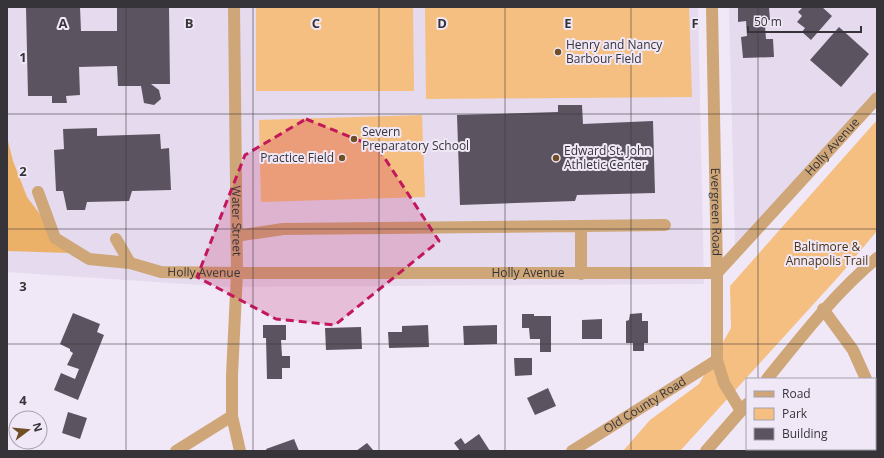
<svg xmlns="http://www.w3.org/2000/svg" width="884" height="458" viewBox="0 0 884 458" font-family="'Open Sans',sans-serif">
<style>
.built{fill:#e5daee}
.green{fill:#f4bf80}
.forest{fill:#ecb168}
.building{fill:#5b5460}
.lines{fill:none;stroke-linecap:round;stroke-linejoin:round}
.minor{stroke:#cea677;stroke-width:12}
.marked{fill:#c2185b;fill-opacity:0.2;stroke:#c2185b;stroke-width:3;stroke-dasharray:8 5;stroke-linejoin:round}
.grid{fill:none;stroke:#373439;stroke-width:1;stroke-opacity:0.55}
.poi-dot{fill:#704f26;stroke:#f0e8f7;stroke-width:1.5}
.labels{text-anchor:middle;stroke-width:4;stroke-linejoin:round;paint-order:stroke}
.poi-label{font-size:12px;fill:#373439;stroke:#f0e8f7;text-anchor:start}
.street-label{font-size:12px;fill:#373439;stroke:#f0e8f7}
.park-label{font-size:12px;fill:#493111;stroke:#f0e8f7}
.grid-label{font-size:13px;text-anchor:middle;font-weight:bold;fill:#373439;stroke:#f0e8f7;stroke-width:4;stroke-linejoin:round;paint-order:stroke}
</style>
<rect width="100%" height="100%" fill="#f0e8f7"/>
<!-- built -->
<g class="built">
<path d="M7 7H698L704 284 230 287 7 272Z"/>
<path d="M729 7H875L877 9V90L735 244Z"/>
</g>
<!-- green -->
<g class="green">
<path d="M256 7H413L414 91H256Z"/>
<path d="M425 7H689L692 97 426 99Z"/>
<path d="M422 115 425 197 261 202 259 120Z"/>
<path d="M877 120V231L840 275 680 451H623L650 420 699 384 731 328 730 286Z"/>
</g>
<!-- forest -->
<path class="forest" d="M7 137 13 161 27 197 69 253 7 251Z"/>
<!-- building -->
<g class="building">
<path d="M26 7H80L81 31H117V7H169L170 84H151L159 90 161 99 154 105 144 103 141 86H118L117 66 79 67 80 95 66 96 67 103H52V96H28Z"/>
<path d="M738 7H769L770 20 757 21V27L765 26 766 39H773L774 57 743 58 741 37 747 36 746 21 738 22Z"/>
<path d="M803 7H822L832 16 811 40 802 32 805 28 797 22 802 16 798 12Z"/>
<path d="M839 27 869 54 841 87 810 60Z"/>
<path d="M558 105H582L583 124 653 121 655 193 577 195 575 201 460 205 457 115 558 112Z"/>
<path d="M97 128V136L160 134 161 149 169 148 171 190 132 191 129 201 87 202 85 210H67L63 191H56L54 150 64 149 63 129Z"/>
<path d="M73 313 100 324 97 332 104 335 78 400 54 390 61 373 75 379 79 369 67 365 73 353 70 351V349L60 344Z"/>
<path d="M642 313V321H648V343H644V351H633V343H626V321L629 320 630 314Z"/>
<path d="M522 314H534V316H551V352H540V339H530L529 328H522Z"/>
<path d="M602 319V339H582V320Z"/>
<path d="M263 325H286V340H281L282 356H290V368H282V379H267L266 338H263Z"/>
<path d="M428 325 429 347 389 348 388 332H402V326Z"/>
<path d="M497 325V344L464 345 463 326Z"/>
<path d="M361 327 362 349 326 350 325 328Z"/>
<path d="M514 358H532V375L515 376Z"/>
<path d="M548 388 556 406 535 415 527 398Z"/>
<path d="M68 412 87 418 80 439 62 433Z"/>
<path d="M479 434 490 451H460L454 443 461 438 465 444Z"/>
<path d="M294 439 299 451H267L266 449Z"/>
<path d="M367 443 374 451H356Z"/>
<path d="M773 449H817L819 451H775Z"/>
</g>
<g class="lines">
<!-- minor -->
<g class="minor">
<path id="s1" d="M234 7 237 273 232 375V416L240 451"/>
<path id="s2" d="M712 7 717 273V360L724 383 741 411"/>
<path d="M38 192 55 238 89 259 130 263"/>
<path d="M581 226 665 225"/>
<path d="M236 236 283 229 581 226V274"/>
<path id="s3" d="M116 239 130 263 161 272 237 273H717L877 98"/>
<path d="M823 309 853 350 866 379"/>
<path d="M767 379C802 336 834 294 877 258"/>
<path d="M875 399 877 403"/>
<path d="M176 451 232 416"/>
<path id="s4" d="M572 451 717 360"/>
<path d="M706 451 747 404"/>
<path d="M873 451 877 448"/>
</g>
</g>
<!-- marked area -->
<path class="marked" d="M306 119 378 148 439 241 335 325 276 319 197 277 245 155Z"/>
<!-- grid -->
<path class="grid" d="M126 7V451M253 7V451M379 7V451M505 7V451M631 7V451M758 7V379M7 114H877M7 229H877M7 344H877M758 449V451"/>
<!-- markers -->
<g class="poi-dot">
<circle cx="558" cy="52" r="4"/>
<circle cx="354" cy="139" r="4"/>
<circle cx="342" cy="158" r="4"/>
<circle cx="556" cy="158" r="4"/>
</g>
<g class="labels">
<!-- poi labels -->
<g class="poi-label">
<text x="566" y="49">Henry and Nancy<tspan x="566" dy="14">Barbour Field</tspan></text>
<text x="362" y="136">Severn<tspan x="362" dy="14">Preparatory School</tspan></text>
<text x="564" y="155">Edward St. John<tspan x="564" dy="14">Athletic Center</tspan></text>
<text x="334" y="162" text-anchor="end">Practice Field</text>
</g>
<!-- street labels -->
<g class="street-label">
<text dy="4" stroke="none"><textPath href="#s3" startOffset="787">Holly Avenue</textPath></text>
<text dy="4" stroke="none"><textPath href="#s2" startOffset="205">Evergreen Road</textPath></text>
<text dy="4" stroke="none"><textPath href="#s1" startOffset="214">Water Street</textPath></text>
<text dy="4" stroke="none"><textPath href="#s3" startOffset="103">Holly Avenue</textPath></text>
<text dy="4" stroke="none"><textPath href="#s3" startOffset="427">Holly Avenue</textPath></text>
<text dy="4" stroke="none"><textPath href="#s4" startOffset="86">Old County Road</textPath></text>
</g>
<!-- park labels -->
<g class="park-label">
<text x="827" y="251">Baltimore &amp;<tspan x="827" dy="14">Annapolis Trail</tspan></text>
</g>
</g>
<g class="grid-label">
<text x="63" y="28">A</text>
<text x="189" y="28">B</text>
<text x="316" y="28">C</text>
<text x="442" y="28">D</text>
<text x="568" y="28">E</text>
<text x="695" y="28">F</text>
<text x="23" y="62">1</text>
<text x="23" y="176">2</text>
<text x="23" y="291">3</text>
<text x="23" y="405">4</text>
</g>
<!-- border -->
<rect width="884" height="458" fill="none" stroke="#373439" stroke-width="16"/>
<!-- legend -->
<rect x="746" y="378" width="130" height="72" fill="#f0e8f7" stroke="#a6a0ab"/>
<rect x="754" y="391" width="20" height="6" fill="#cea677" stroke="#a6a0ab"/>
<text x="782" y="398" font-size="12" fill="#373439">Road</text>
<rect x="754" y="408" width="20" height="12" fill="#f4bf80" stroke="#a6a0ab"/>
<text x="782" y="418" font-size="12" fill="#373439">Park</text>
<rect x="754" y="428" width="20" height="12" fill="#5b5460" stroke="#a6a0ab"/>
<text x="782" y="438" font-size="12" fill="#373439">Building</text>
<!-- north arrow -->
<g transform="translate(28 430) rotate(74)"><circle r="19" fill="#f0e8f7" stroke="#a6a0ab"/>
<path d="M0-3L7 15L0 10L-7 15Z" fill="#704f26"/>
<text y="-6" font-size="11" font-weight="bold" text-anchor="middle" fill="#373439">N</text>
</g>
<!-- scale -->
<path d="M748 26v6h113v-6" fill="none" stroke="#373439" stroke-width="2"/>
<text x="754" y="26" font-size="12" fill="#373439" stroke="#f0e8f7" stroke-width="3" paint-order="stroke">50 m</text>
</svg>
